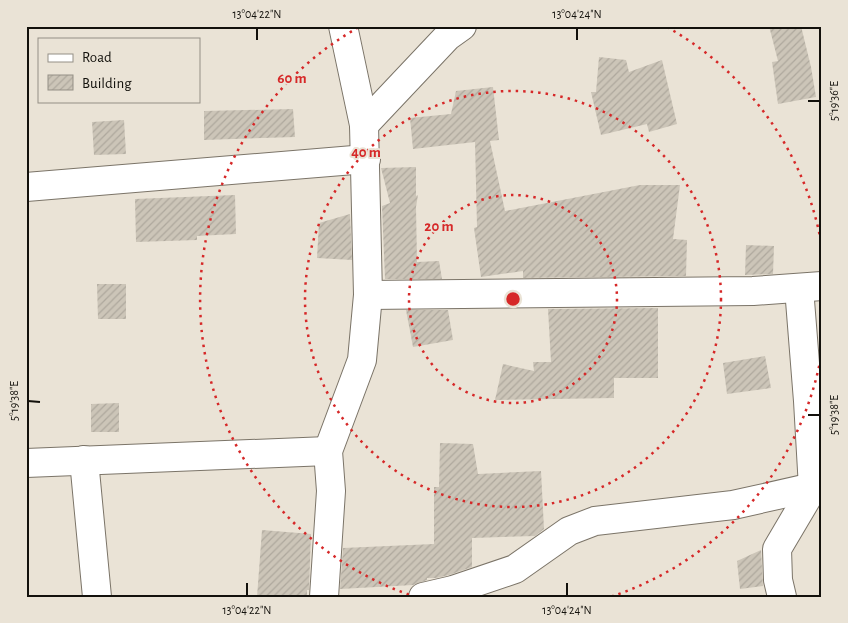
<svg xmlns="http://www.w3.org/2000/svg" width="848" height="623" viewBox="0 0 848 623" font-family="'Alegreya Sans',sans-serif">
<style>
.building{fill:url(#building-hatch)}
.lines{fill:none;stroke-linecap:round;stroke-linejoin:round}
.minor-casing{stroke:#7b7468;stroke-width:30}
.minor{stroke:#fff;stroke-width:28}
.ticks{fill:none;stroke:#13110c;stroke-width:2}
.ring{fill:none;stroke:#d62828;stroke-width:2.5;stroke-dasharray:2.5 5}
.centre{fill:#d62828;stroke:#eae3d6;stroke-width:2.5}
.ring-label{font-size:15px;text-anchor:middle;font-weight:bold;fill:#d62828;stroke:#eae3d6;stroke-width:4;stroke-linejoin:round;paint-order:stroke}
.neatline{fill:none;stroke:#13110c;stroke-width:2}
.ticks-label{font-size:12px;text-anchor:middle;fill:#13110c}
</style>
<defs>
<pattern id="building-hatch" width="6" height="6" patternUnits="userSpaceOnUse" patternTransform="scale(1.25)"><rect width="6" height="6" fill="#ccc5b8"/><path d="M-1 1l2-2M0 6l6-6M5 7l2-2" fill="none" stroke="#aea89d"/></pattern>
</defs>
<rect width="100%" height="100%" fill="#eae3d6"/>
<!-- building -->
<g class="building">
<path d="M769 26H801L811 67 816 97 778 104 772 62 778 61Z"/>
<path d="M599 57 626 60 629 72 662 60 677 124 649 132 647 124 601 135 591 92H596Z"/>
<path d="M493 87 499 140 490 141 505 211 640 185H680L673 239 687 240 686 276 523 278V271L481 277 474 228 477 227 475 142 413 149 410 118 451 114 456 91Z"/>
<path d="M293 109 295 137 204 140V111Z"/>
<path d="M124 120 126 154 94 155 92 122Z"/>
<path d="M416 167V196L418 195 416 207 417 262 439 261 442 279H385L382 206 390 203 381 168Z"/>
<path d="M235 195 236 234 197 236V240L136 242 135 199Z"/>
<path d="M350 214 352 260 317 258 319 223Z"/>
<path d="M746 245 774 246 773 274 745 275Z"/>
<path d="M97 284H126V319H98Z"/>
<path d="M658 308V378H614V398L495 400 503 364 534 371 533 362H551L548 309Z"/>
<path d="M406 310H448L453 340 413 347Z"/>
<path d="M765 356 771 388 727 394 723 363Z"/>
<path d="M119 403V432H91V404Z"/>
<path d="M440 443 473 444 478 474 541 471 544 529 535 536 472 538V567L449 575 436 578H427V580L413 585 340 589 343 548 434 544V487H439Z"/>
<path d="M262 530 311 534 309 590H307V597H257Z"/>
<path d="M761 550 763 586 740 589 737 561Z"/>
</g>
<g class="lines">
<defs>
<g id="minor">
<path d="M364 125 448 36 462 26"/>
<path d="M26 187 366 159"/>
<path d="M368 295 753 291 822 286"/>
<path d="M84 460 97 597"/>
<path d="M26 463 328 451"/>
<path d="M324 597 331 491 328 451 362 360 368 295 364 125 343 26"/>
<path d="M423 597 453 590 515 569 569 531 595 521 733 505 822 485"/>
<path d="M782 597 778 580 777 549 813 488 808 401 799 288"/>
</g>
</defs>
<!-- minor casing -->
<use href="#minor" class="minor-casing"/>
<!-- minor -->
<use href="#minor" class="minor"/>
</g>
<!-- ticks -->
<path class="ticks" d="M257 40V28M577 40V28M808 101H820M28 401 40 402M808 415H820M247 596V583M567 596V583"/>
<!-- distance rings -->
<g class="ring">
<circle cx="513" cy="299" r="104"/>
<circle cx="513" cy="299" r="208"/>
<path d="M822 351A313 313 0 0 1 610 597M416 597A313 313 0 0 1 359 27M667 27A313 313 0 0 1 822 247"/>
</g>
<circle cx="513" cy="299" r="8" class="centre"/>
<g class="ring-label">
<text x="292" y="83">60 m</text>
<text x="366" y="157">40 m</text>
<text x="439" y="231">20 m</text>
</g>
<!-- border -->
<rect width="848" height="623" fill="none" stroke="#eae3d6" stroke-width="55"/>
<!-- legend -->
<rect x="38" y="38" width="162" height="65" fill="#eae3d6" stroke="#948f85"/>
<rect x="48" y="54" width="25" height="8" fill="#ffffff" stroke="#948f85"/>
<text x="82" y="62" font-size="15" fill="#13110c">Road</text>
<rect x="48" y="75" width="25" height="15" fill="url(#building-hatch)" stroke="#948f85"/>
<text x="82" y="88" font-size="15" fill="#13110c">Building</text>
<rect x="28" y="28" width="792" height="568" class="neatline"/>
<g class="ticks-label">
<text x="257" y="18">13°04'22"N</text>
<text x="577" y="18">13°04'24"N</text>
<text transform="translate(834 101) rotate(-90)" y="4">5°19'36"E</text>
<text transform="translate(14 401) rotate(-90)" y="4">5°19'38"E</text>
<text transform="translate(834 415) rotate(-90)" y="4">5°19'38"E</text>
<text x="247" y="614">13°04'22"N</text>
<text x="567" y="614">13°04'24"N</text>
</g>
</svg>
